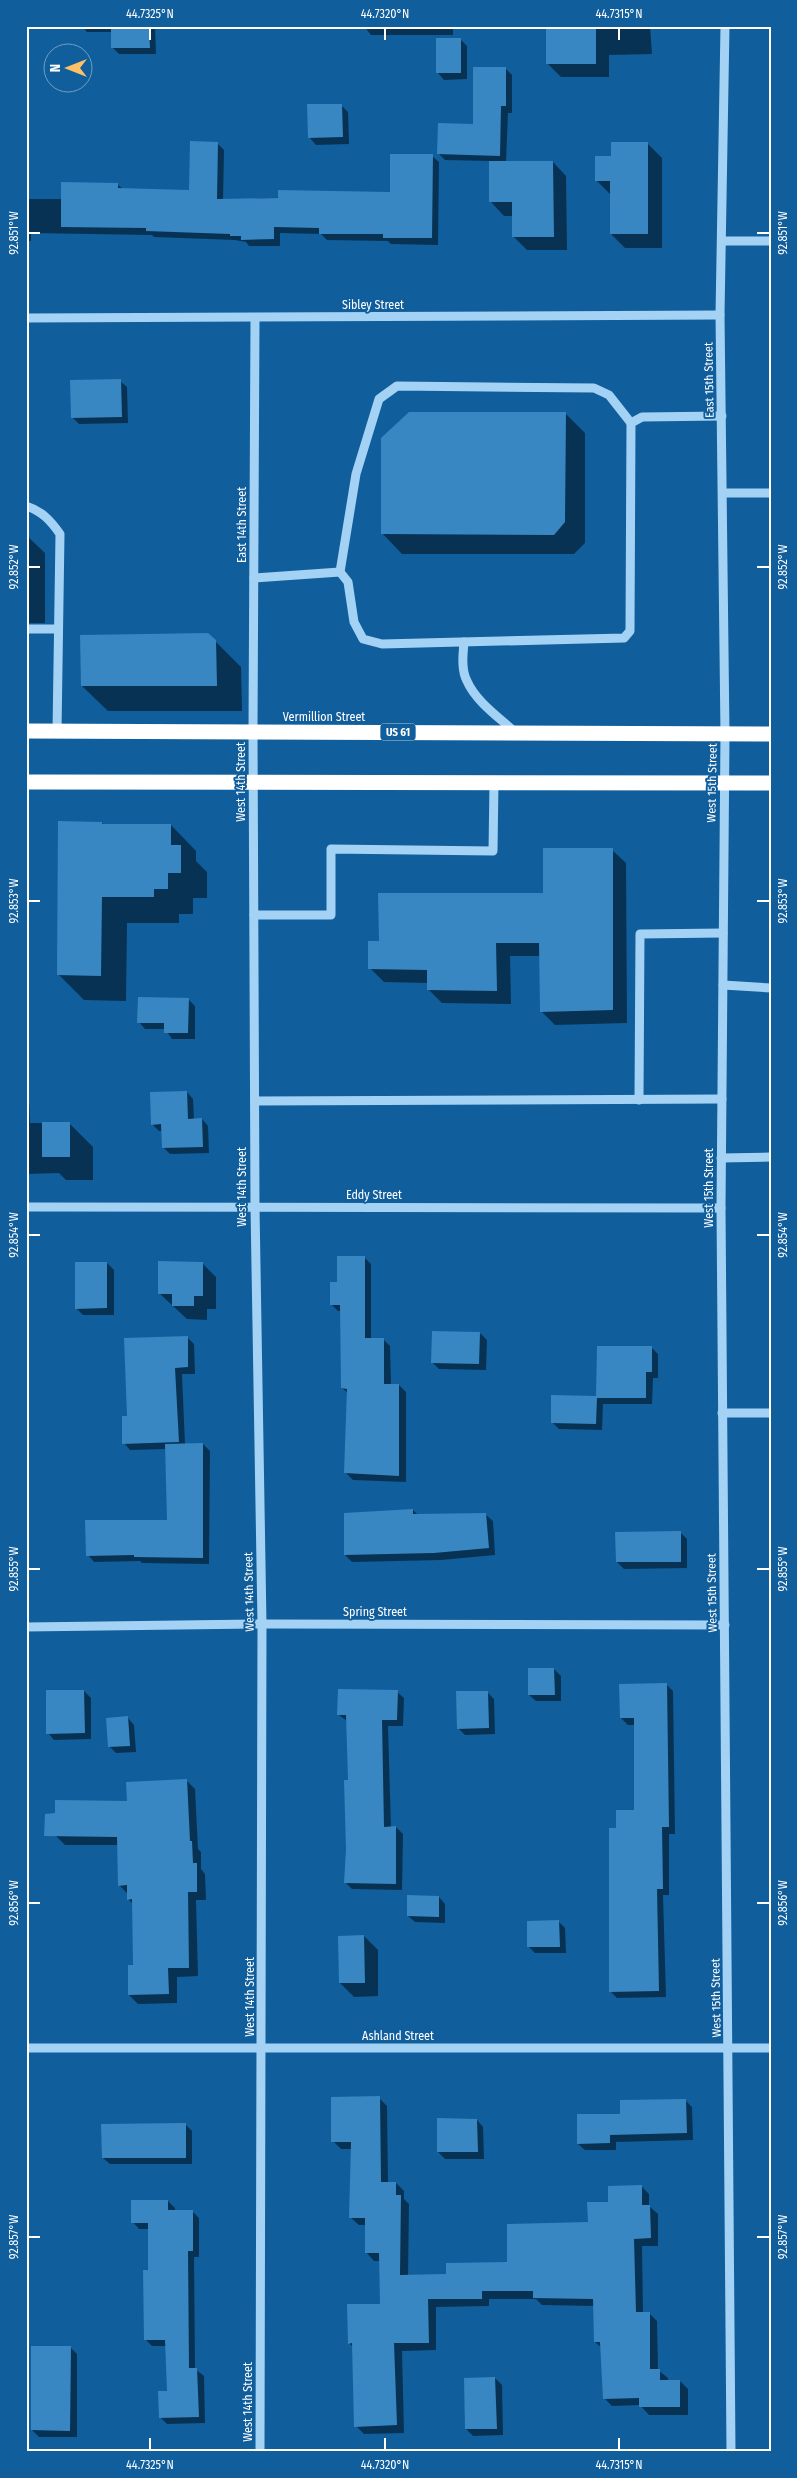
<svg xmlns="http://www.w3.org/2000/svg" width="797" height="2478" viewBox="0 0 797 2478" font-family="'Fira Sans Condensed',sans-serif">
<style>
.shadow{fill:#0007}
.building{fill:#3887c3}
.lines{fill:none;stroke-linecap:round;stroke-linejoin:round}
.minor{stroke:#a4d2f5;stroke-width:9}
.highway{stroke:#fff;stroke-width:15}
.ticks{fill:none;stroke:#fff;stroke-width:2}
.labels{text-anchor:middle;stroke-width:4;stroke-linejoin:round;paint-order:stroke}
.shield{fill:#105e9c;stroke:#b7cfe1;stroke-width:1}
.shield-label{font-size:11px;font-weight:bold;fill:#fff}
.street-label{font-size:12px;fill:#fff;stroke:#105e9c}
.neatline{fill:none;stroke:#fff;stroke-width:2}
.ticks-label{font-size:12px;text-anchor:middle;fill:#fff}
</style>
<rect width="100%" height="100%" fill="#105e9c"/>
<!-- shadow -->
<g class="shadow">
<path d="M82 26H155L156 54H119L112 47V32H87Z"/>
<path d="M364 26H453V35H371Z"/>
<path d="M547 26H650L652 54 609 55V77H561L547 63Z"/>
<path d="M460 39 467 46V79L444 80 438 73Z"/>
<path d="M505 68 512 75V113H508L506 162H553L566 176 567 250H527L513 236V216H504L491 202V161L445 160 439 154 475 125Z"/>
<path d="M341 105 348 112 349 144 316 145 310 138Z"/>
<path d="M217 143 224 150 223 200 391 193 432 156 439 162 438 245 391 244 388 241 327 240 321 234 280 233V246H249L246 242 235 240 154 237 152 235 31 233V241H26V199H62L117 184 123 189 190 191Z"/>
<path d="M648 144 662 158V248H625L611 234V195L596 180 612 157Z"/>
<path d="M120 381 127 387 128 423 79 424 72 417Z"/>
<path d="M565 413 585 433V543L574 554H402L382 533Z"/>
<path d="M26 535 45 553V623H26Z"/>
<path d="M215 641 241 667 242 711H108L82 686Z"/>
<path d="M102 823 104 825H171L196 851V861L207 872V898H193V914H179V923H127L126 1001 84 1000 58 974Z"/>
<path d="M612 850 626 863 627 1023 555 1025 541 1011 540 956H510L511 1004 442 1003 428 989V983L384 982 370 968 544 895Z"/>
<path d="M188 999 195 1006V1039H172L165 1029H145L139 1022Z"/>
<path d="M26 1039 30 1123H69L93 1147V1180H66L59 1173 26 1174Z"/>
<path d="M187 1092 193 1099 194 1120 202 1119 208 1126 209 1153 170 1154 163 1147V1131H159L152 1124Z"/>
<path d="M364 1257 371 1264V1339H383L390 1346 391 1385H399L406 1392V1482L353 1480 346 1473 348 1393 342 1388V1311H338L331 1304 338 1283Z"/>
<path d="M107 1263 114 1270V1315H83L76 1308Z"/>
<path d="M202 1263 216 1277V1309H207V1320L187 1319 159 1293Z"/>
<path d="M480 1333 487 1340 486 1370 439 1369 432 1362Z"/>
<path d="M187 1337 194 1344 195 1374H182L185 1445 203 1444 210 1451 209 1564 142 1563 140 1561 94 1562 88 1555 168 1521 166 1449 130 1450 124 1443 128 1417Z"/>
<path d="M651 1347 658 1354V1378H653L652 1404H603L602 1430 559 1429 552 1422 597 1398Z"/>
<path d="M413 1510 418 1515H486L493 1521 495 1555 441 1560 352 1562 345 1555Z"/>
<path d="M680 1532 687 1539V1568L624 1569 617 1562Z"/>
<path d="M554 1669 561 1676V1701H536L529 1695Z"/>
<path d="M666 1684 673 1691 675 1834H669V1895H663L666 1997 617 1998 611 1992 617 1830 635 1811V1725H628L621 1718Z"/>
<path d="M84 1691 91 1698V1739L54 1740 48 1733Z"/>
<path d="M397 1692 404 1698 403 1726H388L391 1828 396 1827 403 1834 402 1890 352 1889 345 1882 350 1781 347 1721 339 1715Z"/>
<path d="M487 1692 494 1699 495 1734 465 1735 458 1728Z"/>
<path d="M128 1718 134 1725 136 1752 116 1753 109 1746Z"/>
<path d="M186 1780 195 1789 198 1849 201 1852V1869L205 1874 206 1900H196L198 1976 177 1977V2003L138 2004 129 1995 134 1966 133 1904 128 1899V1894L119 1885 118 1845H65L56 1836 128 1802Z"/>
<path d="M439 1897 445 1904V1923L415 1922 408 1916Z"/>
<path d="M559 1922 565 1928 566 1953H535L528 1946Z"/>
<path d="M364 1936 378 1950V1996L354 1997 340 1983Z"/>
<path d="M379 2098 387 2106 388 2183H396L404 2191V2199L409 2204 408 2276H447L508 2264 589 2224 610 2203 641 2186 649 2194V2206L658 2214V2246H642L643 2313H649L657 2321 658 2370 668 2378V2381H680L688 2389V2415H649L640 2405 612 2406 604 2398 602 2348 595 2342V2306L542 2305 536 2299H489V2306L436 2307V2350L402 2351 404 2433 364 2434 356 2426 353 2347 349 2343 381 2305 380 2261H374L366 2252V2225H359L350 2217 352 2149H341L333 2141Z"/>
<path d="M685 2100 692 2107 693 2140 616 2142V2150H585L578 2144 621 2115Z"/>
<path d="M477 2120 483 2127 484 2159H445L438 2152Z"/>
<path d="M186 2125 192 2131V2164H110L103 2158Z"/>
<path d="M168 2201 175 2208V2211H192L199 2218V2257H194L195 2369 204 2376 205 2423 167 2424 160 2417 168 2392 167 2346H152L146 2340 149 2229H139L133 2222Z"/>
<path d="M70 2347 77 2354V2437H39L32 2430Z"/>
<path d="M495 2378 502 2385 503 2435 473 2436 466 2429Z"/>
</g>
<!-- building -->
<g class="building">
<path d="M111 26H149L150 48H111Z"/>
<rect x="546" y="26" width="50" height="38"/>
<rect x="436" y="38" width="25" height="35"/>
<path d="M473 67H506V106H501L500 156 437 154 438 123 473 124Z"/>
<path d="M307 104H342L343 137 308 138Z"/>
<path d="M190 141 218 142 217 199 278 198V190L390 192V154H433L432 238H383V234H319V228L274 227V239L241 240V236H230V234L146 231V228L61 227V182L118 183V188L189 190Z"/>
<path d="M611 142H648V234H610V181H595V156H611Z"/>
<path d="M489 161H553L554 237H512V202H489Z"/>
<path d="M121 379 122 417 71 418 70 380Z"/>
<path d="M409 412H566L565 522 554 535 381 534V438Z"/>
<path d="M208 633 216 640 217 686H81L80 635Z"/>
<path d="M58 821 102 822V824H171V845H181V873H168V889H154V897H102L101 976 57 975Z"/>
<path d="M543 848H613V1010L540 1012 539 943H496L497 991 427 990V970L368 969V941H379L378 893H543Z"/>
<path d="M138 997 189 998 188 1033H164V1023H137Z"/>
<path d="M187 1091 188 1119 202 1118 203 1147 162 1148 161 1124 151 1125 150 1092Z"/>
<rect x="42" y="1122" width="28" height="35"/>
<path d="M337 1256H365V1338H384V1384H399V1476L344 1473 347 1389 341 1388 340 1305H330V1282H337Z"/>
<path d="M158 1261 203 1262V1296H194V1306H172V1294H158Z"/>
<path d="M75 1262H107V1308L75 1309Z"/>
<path d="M432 1331 480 1332 479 1364 431 1363Z"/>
<path d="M188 1336V1367L175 1368 179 1442 122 1444V1416H127L124 1338Z"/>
<path d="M597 1346H652V1372H646V1398H597L596 1424 551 1423V1395L596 1396Z"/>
<path d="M203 1443V1558L134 1557V1555L86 1556 85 1520H167L165 1444Z"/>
<path d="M413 1509V1514L486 1513 489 1548 434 1553 344 1555V1513Z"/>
<path d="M681 1531V1562H616L615 1532Z"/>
<path d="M528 1668H554L555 1695H528Z"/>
<path d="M667 1683 669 1827H662L663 1889H657L659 1991 609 1992V1828H616V1810H634V1718H620L619 1684Z"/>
<path d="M338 1689 398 1690 397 1720H382L384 1827 396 1826V1884L344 1883 346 1849 344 1780H348L346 1715H337Z"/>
<path d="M46 1690H84L85 1733 46 1734Z"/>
<path d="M456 1691H488L489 1728 457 1729Z"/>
<path d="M128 1716 130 1746 108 1747 106 1718Z"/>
<path d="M187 1779 190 1841H192L193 1863H197V1892H188L189 1968H168L169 1994 128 1995V1965H133L132 1899 127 1900V1885L118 1886 117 1837 44 1836 45 1814 55 1813V1800L127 1801 126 1782Z"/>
<path d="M407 1895 439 1896V1917L407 1916Z"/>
<path d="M559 1920 560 1947H527V1921Z"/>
<path d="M364 1935 365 1983H339L338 1936Z"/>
<path d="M380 2096 381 2182H396V2195H401L400 2275 446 2274V2263L507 2262V2224L588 2222 587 2202H608V2186L642 2185V2205H650L651 2238 634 2239 636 2312H650V2369H660V2380H680V2407H639V2398L603 2399 600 2342H594L593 2299 533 2298V2291H482V2299H428L429 2343H394L397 2425 354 2427 352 2343 348 2344 347 2304H380L379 2253H365V2218H349L351 2142H331V2097Z"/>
<path d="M686 2099 687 2133 610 2135V2143L577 2144V2114H620V2100Z"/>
<path d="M437 2118 477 2119 478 2152H437Z"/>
<path d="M186 2123V2158H102L101 2124Z"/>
<path d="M131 2200H168V2210H193V2251H188L189 2368H197L199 2417 159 2418 158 2391H167L165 2340H144L143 2270H148V2223H131Z"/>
<path d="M31 2346H71L70 2431 31 2430Z"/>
<path d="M495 2377 497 2429H465L464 2378Z"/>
</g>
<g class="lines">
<!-- minor -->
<g class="minor">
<path d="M725 26 720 315 725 734 721 1208 731 2452"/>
<path d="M722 241H771"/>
<path d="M26 318 720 315"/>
<path d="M255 318 253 732 255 1207 262 1624 260 2452"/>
<path d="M723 493H771"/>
<path d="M26 506C42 511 51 521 60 534L57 731"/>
<path d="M340 572 356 474 379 399 397 386 594 388 609 395 631 423"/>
<path d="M254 578 340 572 348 582 354 622 363 639 382 644 624 638 630 631 631 423 642 417 722 416"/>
<path d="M26 629H58"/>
<path d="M464 642C463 654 461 670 467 681 476 702 500 718 516 733"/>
<path d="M254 915H331V849L493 851 494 782"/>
<path d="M723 985 771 988"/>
<path d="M639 1100 640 934 723 933"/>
<path d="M255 1101 722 1099"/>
<path d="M721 1158 771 1157"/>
<path d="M26 1207 721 1208"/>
<path d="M722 1413H771"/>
<path d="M26 1627 262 1624 725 1625"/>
<path d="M26 2048H771"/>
</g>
<!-- highway -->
<g class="highway">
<path d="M26 731 771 734"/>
<path d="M26 782 771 783"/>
</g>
</g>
<!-- ticks -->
<path class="ticks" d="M150 28V40M385 28V40M619 28V40M28 233H40M757 233H770M28 567H40M757 567H770M28 901H40M757 901H770M28 1235H40M757 1235H770M28 1569H40M757 1569H770M28 1903H40M757 1903H770M28 2237H40M757 2237H770M150 2438V2450M385 2438V2450M619 2438V2450"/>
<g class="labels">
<!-- shield labels -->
<rect class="shield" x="380.5" y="723.5" width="35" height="17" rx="4"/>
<g class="shield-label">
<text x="398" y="736">US 61</text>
</g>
<!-- street labels -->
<g class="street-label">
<text x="373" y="309">Sibley Street</text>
<text transform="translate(709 380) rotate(-91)" y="4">East 15th Street</text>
<text transform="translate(242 525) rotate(-90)" y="4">East 14th Street</text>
<text x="324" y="721">Vermillion Street</text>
<text transform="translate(241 782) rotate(-90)" y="4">West 14th Street</text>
<text transform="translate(712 783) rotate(-89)" y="4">West 15th Street</text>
<text transform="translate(242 1187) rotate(-90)" y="4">West 14th Street</text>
<text transform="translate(709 1188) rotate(-90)" y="4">West 15th Street</text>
<text x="374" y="1199">Eddy Street</text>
<text transform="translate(249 1592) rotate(-91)" y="4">West 14th Street</text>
<text transform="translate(712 1593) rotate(-91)" y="4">West 15th Street</text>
<text x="375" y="1616">Spring Street</text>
<text transform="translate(250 1997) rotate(-90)" y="4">West 14th Street</text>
<text transform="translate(716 1998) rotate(-91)" y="4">West 15th Street</text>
<text x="398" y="2040">Ashland Street</text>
<text transform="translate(248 2402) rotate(-90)" y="4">West 14th Street</text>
</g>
</g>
<!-- border -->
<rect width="797" height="2478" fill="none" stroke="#105e9c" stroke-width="55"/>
<!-- north arrow -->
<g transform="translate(68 68) rotate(270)"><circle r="24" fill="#105e9c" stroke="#709ec4"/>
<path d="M0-4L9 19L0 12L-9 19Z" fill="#ffc168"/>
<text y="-8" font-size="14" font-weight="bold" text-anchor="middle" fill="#ffffff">N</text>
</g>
<rect x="28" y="28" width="742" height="2422" class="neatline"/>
<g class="ticks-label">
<text x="150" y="18">44.7325°N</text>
<text x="385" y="18">44.7320°N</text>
<text x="619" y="18">44.7315°N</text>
<text transform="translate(783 233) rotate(-90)" y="4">92.851°W</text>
<text transform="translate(14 233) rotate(-90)" y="4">92.851°W</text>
<text transform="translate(783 567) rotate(-90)" y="4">92.852°W</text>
<text transform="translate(14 567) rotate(-90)" y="4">92.852°W</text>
<text transform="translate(783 901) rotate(-90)" y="4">92.853°W</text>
<text transform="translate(14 901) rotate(-90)" y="4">92.853°W</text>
<text transform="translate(783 1235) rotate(-90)" y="4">92.854°W</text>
<text transform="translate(14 1235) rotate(-90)" y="4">92.854°W</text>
<text transform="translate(783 1569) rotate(-90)" y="4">92.855°W</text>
<text transform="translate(14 1569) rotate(-90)" y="4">92.855°W</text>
<text transform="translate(14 1903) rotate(-90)" y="4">92.856°W</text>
<text transform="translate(783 1903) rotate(-90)" y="4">92.856°W</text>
<text transform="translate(783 2237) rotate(-90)" y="4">92.857°W</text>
<text transform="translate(14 2237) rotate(-90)" y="4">92.857°W</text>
<text x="150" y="2469">44.7325°N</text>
<text x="385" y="2469">44.7320°N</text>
<text x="619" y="2469">44.7315°N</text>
</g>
</svg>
